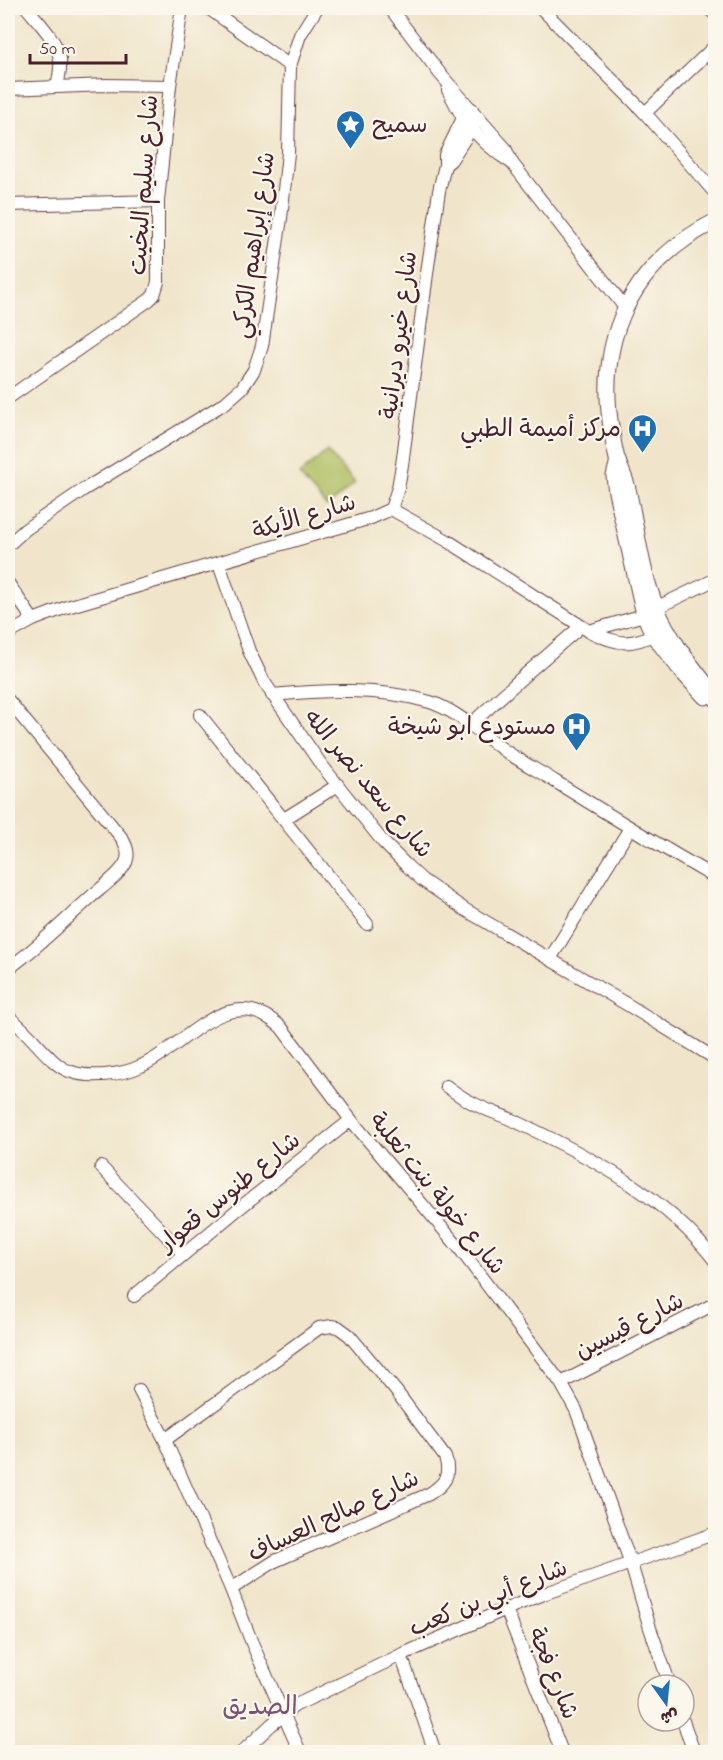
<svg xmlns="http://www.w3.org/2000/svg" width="723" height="1760" viewBox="0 0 723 1760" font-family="'Indie Flower','Playpen Sans Arabic',sans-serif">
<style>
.green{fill:#aebd60;stroke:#7c6e46;stroke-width:1.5}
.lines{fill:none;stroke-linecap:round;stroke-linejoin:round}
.minor-casing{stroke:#633d43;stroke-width:14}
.major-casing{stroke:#633d43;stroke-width:17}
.minor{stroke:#fff;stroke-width:12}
.major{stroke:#fff;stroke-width:15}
.labels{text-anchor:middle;stroke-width:4.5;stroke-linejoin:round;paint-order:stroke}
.poi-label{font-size:24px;fill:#4a1f2b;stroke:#fbf7ec;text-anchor:end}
.street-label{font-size:24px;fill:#4a1f2b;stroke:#fbf7ec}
.neighbourhood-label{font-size:26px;fill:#785472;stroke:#fbf7ec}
</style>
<rect width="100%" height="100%" fill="#fbf7ec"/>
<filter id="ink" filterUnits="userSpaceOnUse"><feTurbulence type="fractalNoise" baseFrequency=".0167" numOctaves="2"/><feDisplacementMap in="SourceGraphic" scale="12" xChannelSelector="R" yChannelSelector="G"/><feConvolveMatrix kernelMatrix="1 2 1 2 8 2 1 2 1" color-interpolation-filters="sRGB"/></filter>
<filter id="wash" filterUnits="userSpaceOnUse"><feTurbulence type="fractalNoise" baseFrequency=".008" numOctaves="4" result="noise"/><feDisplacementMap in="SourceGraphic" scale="24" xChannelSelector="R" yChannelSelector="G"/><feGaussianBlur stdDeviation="1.35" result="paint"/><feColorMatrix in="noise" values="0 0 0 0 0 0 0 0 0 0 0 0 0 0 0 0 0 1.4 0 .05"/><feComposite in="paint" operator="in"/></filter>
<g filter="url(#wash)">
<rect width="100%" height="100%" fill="#f0e5ca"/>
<!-- green -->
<path class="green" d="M327 451 355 483 327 507 299 475Z"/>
</g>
<g filter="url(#ink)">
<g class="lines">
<defs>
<g id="minor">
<path d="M27 8C39 23 57 40 60 59 61 68 59 78 57 87"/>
<path d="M208 8 290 66"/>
<path d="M390 8 441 75 505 148 512 163 626 309"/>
<path d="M541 8 645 113 716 194"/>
<path d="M708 8 716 15"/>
<path d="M8 89 106 85 170 86"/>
<path d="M448 90C453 99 458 110 464 119 477 136 494 152 512 163"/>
<path d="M645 113 716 45"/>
<path d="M445 165 451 160 475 123"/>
<path d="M8 205 158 201"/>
<path d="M8 398 149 300 154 295 158 282V201L170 86 182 8"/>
<path d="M391 509 398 488 402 465 428 266 439 191 445 165V155L463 118 472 109"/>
<path d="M391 509 448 541 589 631C619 645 629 647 660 632"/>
<path d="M8 545 26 529 83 490 225 403 242 388 254 370 262 346 281 218 288 153 290 66 300 35 317 8"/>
<path d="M219 564 249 651 264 682 320 763 383 842 407 866 422 880 464 909 628 1005 716 1059"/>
<path d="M8 583 33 620"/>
<path d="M589 631 637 617 716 579"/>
<path d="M8 634 33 620 67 607 371 518 391 509"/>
<path d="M272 695C324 690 379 687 430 702 461 712 485 739 513 756 527 765 542 773 556 782 609 815 662 847 716 878"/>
<path d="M8 700 121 837C125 843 129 852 127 859 125 871 101 888 92 896 64 921 38 947 8 969"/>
<path d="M200 715 367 924"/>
<path d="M470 725 526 674 580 627"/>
<path d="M284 819 338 785"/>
<path d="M550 959 630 828"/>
<path d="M8 1017C28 1029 50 1065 69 1071 89 1079 122 1075 141 1066 187 1046 228 979 281 1027L351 1120 460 1249 561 1383 576 1410 584 1432 631 1564 650 1628 670 1685"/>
<path d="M446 1086C453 1091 461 1097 469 1101 484 1110 503 1115 519 1123 591 1157 667 1197 716 1262"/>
<path d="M101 1167 184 1254"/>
<path d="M134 1296 237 1210 351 1120"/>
<path d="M561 1383 716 1303"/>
<path d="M139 1390 165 1440 231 1589 252 1643 300 1752"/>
<path d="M165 1440 319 1328 332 1326 338 1327 349 1335 396 1391 445 1457C451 1476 445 1484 429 1494L275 1561 231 1589"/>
<path d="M506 1609 562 1752"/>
<path d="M401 1655 435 1752"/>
<path d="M683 1721 694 1752"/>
<path d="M242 1752 271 1725 294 1706 401 1655 506 1609 549 1592 716 1533"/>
</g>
<g id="major">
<path d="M716 221C631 263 595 340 612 433 613 441 615 451 617 459 621 470 626 479 628 489 637 529 641 571 657 609 670 640 692 666 712 692L716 699"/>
<path d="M618 460 614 476 616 492 644 614 653 635 683 673 705 697"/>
</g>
</defs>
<!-- minor casing -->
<use href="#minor" class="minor-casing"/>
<!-- major casing -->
<use href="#major" class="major-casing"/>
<!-- minor -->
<use href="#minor" class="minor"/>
<!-- major -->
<use href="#major" class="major"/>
</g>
</g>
<!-- icons -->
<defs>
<symbol id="sight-pin" viewBox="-11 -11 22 30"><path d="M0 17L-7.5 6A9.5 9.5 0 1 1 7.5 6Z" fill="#1f6fb2" stroke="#fbf7ec"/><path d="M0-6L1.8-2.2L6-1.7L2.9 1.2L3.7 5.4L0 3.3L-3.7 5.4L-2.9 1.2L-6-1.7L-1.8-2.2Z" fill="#fff"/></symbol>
<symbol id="hospital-pin" viewBox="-11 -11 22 30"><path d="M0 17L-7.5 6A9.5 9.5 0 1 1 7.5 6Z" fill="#1f6fb2" stroke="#fbf7ec"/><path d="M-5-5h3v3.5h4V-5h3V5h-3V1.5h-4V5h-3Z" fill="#fff"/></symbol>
</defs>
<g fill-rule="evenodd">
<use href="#sight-pin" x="334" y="108" width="33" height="45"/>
<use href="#hospital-pin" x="626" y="412" width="33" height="45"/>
<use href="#hospital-pin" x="560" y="710" width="33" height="45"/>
</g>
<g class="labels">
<!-- poi labels -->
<g class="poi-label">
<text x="372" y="132" text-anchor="start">سميح</text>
<text x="621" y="436">مركز أميمة الطبي</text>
<text x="556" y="734">مستودع ابو شيخة</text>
</g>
<!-- street labels -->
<g class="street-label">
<text transform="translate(143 185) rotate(-86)" y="8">شارع سليم البخيت</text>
<text transform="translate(253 245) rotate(-82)" y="8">شارع إبراهيم الكركي</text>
<text transform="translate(398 335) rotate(-83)" y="8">شارع خيرو ديرانية</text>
<text transform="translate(304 516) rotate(-17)" y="8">شارع الأيكة</text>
<text transform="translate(369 783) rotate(50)" y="8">شارع سعد نصر الله</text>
<text transform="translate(229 1191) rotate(-39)" y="8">شارع طنوس قعوار</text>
<text transform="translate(438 1193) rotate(51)" y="8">شارع خولة بنت ثعلبة</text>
<text transform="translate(629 1325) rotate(-27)" y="8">شارع قيسين</text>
<text transform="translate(333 1515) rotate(-25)" y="8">شارع صالح العساف</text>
<text transform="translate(488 1597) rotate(-22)" y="8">شارع أبي بن كعب</text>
<text transform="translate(554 1673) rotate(68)" y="8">شارع فجة</text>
</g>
<!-- neighbourhood labels -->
<g class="neighbourhood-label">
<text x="260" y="1714">الصديق</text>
</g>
</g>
<!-- margin -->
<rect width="723" height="1760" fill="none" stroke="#fbf7ec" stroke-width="30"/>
<!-- north arrow -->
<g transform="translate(666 1703) rotate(165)"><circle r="28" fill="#fbf7ec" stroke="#b4a19f" stroke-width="1.5"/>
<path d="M0-4.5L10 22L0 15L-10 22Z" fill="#1f6fb2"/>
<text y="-9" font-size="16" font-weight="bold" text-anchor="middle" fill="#4a1f2b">ش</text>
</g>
<!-- scale -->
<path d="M30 54v9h96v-9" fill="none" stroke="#4a1f2b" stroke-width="3"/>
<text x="39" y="54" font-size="18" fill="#4a1f2b" stroke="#fbf7ec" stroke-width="4.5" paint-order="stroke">50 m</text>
</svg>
